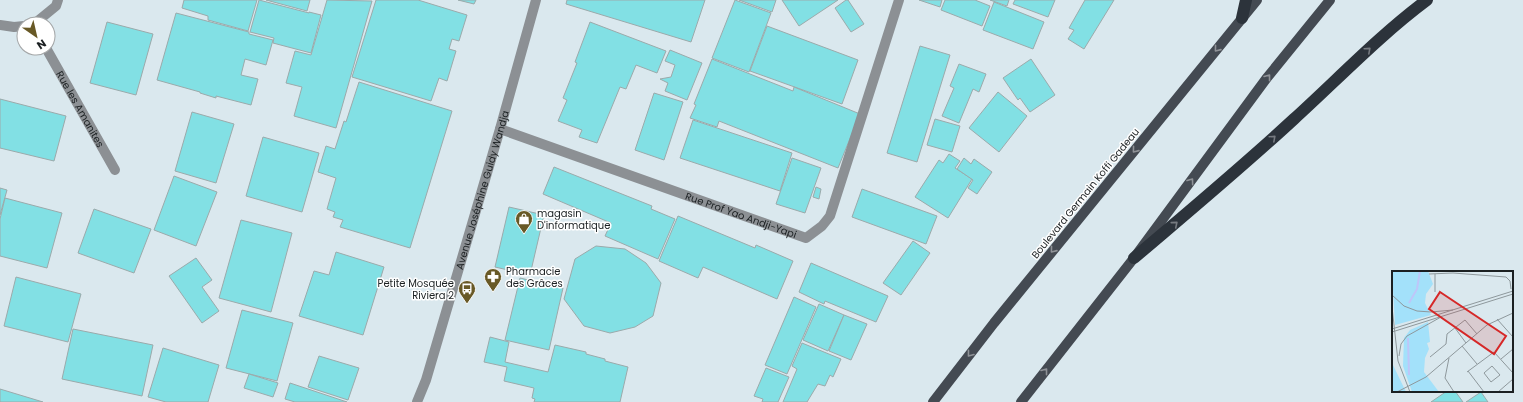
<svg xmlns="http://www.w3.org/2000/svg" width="1523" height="402" viewBox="0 0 1523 402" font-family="Poppins,sans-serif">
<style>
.building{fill:#82e0e4;stroke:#9baaab}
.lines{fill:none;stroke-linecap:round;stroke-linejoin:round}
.service{stroke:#8c9094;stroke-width:10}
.minor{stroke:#8c9094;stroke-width:10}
.tertiary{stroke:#8c9094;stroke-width:10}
.primary{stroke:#444a52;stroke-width:10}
.motorway{stroke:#2c333b;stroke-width:12}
.oneway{stroke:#8f9297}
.oneway2{stroke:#767a80}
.labels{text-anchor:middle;stroke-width:3;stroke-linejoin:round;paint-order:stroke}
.street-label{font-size:10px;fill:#1b2022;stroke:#fff}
.poi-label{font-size:10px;fill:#1b2022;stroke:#fff;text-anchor:start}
.inset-river{fill:none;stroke:#bec6f9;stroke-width:2}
.inset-road{fill:none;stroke:#8e989c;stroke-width:1}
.view{fill:#d62828;fill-opacity:0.15;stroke:#d62828;stroke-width:2}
.inset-edge{fill:none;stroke:#1b2022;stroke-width:2}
</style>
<rect width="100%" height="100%" fill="#dae8ee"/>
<!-- building -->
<g class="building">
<path d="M184 0H257L248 31 208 20V16L182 8Z"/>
<path d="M259 0 309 13V12L321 15 311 53 273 43 274 38 250 32Z"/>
<path d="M266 0H310L307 11Z"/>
<path d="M327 0 372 1 336 128 294 116 302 87 286 83 295 51 311 55Z"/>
<path d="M376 0H418L467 15 459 41 452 39 449 49 456 51 447 81 439 78 431 101 352 77Z"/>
<path d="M458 0H476L474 4Z"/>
<path d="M567 0H705L691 42 566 4Z"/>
<path d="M735 0 771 13 749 72 712 58Z"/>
<path d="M739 0H776L772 12Z"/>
<path d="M782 0H838L799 26Z"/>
<path d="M846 0H848L864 24 851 32 835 8Z"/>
<path d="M919 0H942L940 7Z"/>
<path d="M945 0H975L990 6 982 26 941 10Z"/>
<path d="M990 0H1009L1007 6Z"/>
<path d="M1015 0H1055L1048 17 1013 4Z"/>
<path d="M1085 0H1114L1084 49 1068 39 1074 30 1069 28Z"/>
<path d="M994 2 1044 22 1033 49 983 30Z"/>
<path d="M176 13 249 32V34L273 40 266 65 245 59 241 75 258 79 251 105 216 96V98L200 93V92L157 80Z"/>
<path d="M107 22 153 34 136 95 90 83Z"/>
<path d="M590 22 666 51 657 73 636 65 626 89 620 87 597 143 579 137 582 130 558 121 567 100 563 98 577 63 575 62Z"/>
<path d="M767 26 858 60 842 104 750 71Z"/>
<path d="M920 46 950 55 917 162 887 153Z"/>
<path d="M670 50 702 63 687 100 665 91 668 83 660 79 671 77 675 65 665 61Z"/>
<path d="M712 59 793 91 794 87 860 114 838 168 719 121 717 127 690 118 696 105 694 104Z"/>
<path d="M1031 59 1055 95 1030 112 1020 98 1018 100 1003 78Z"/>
<path d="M959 64 986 74 979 92 973 89 959 123 942 116 954 88 950 86Z"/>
<path d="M359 82 452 111 410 248 340 227 343 220 333 217 335 212 327 209 336 178 318 172 326 146 335 149 344 121 346 122Z"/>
<path d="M998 92 1027 116 999 152 969 128Z"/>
<path d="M654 93 683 102 664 160 635 150Z"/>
<path d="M0 99 66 116 54 161 0 148Z"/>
<path d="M192 112 234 124 216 183 175 171Z"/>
<path d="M935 119 960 126 952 152 927 145Z"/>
<path d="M693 120 792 153 780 191 680 158Z"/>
<path d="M263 137 319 153 302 212 246 196Z"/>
<path d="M949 154 960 161 955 168 972 179 948 218 915 197 939 160 943 163Z"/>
<path d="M792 158 821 168 805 213 776 204Z"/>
<path d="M964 158 971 164 974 159 992 172 977 194 968 188 973 180 957 169Z"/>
<path d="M554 167 652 206 651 209 675 219 658 259 605 236 611 223 543 194Z"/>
<path d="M174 176 217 192 196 246 154 230Z"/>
<path d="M816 187 821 189 819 199 813 197Z"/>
<path d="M0 188 7 190 0 215Z"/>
<path d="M862 189 937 216 926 244 852 217Z"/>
<path d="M5 198 62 213 47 268 0 256V219Z"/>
<path d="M509 207 544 215 530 275 495 267Z"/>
<path d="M94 209 151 229 134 273 78 253Z"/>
<path d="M678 216 755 248 756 245 793 261 777 299 703 267 698 278 659 261Z"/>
<path d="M241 220 292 233 271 312 219 298Z"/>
<path d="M913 241 930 253 901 295 883 283Z"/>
<path d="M596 246 625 249 646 263 661 283 653 316 635 327 610 333 584 326 564 299 575 259Z"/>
<path d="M336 252 384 267 363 335 299 316 314 271 329 275Z"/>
<path d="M196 258 212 280 202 287 219 311 202 323 169 276Z"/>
<path d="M811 263 888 296 876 322 825 301 824 304 799 292Z"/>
<path d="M16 277 81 294 68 342 4 326Z"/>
<path d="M520 278 563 288 549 350 505 340Z"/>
<path d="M794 297 816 307 787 374 765 365Z"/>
<path d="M819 304 844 315 828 351 803 340Z"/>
<path d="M242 310 293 323 277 381 226 368Z"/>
<path d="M844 315 867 324 851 360 829 351Z"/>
<path d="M73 329 153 345 142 396 62 379Z"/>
<path d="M490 337 509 342 505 362 548 372 555 345 586 352V354L605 359V361L628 367 620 402H534L535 399 532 398 534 388 504 381 507 367 484 362Z"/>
<path d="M802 343 841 359 833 377 830 375 825 386 818 384 807 402H783L797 369 792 366Z"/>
<path d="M163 348 219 365 208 402H166L148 397Z"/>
<path d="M319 356 359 368 348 400 308 387Z"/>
<path d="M766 368 789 377 778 402H762L763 399 754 396Z"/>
<path d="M249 374 278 383 273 397 244 388Z"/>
<path d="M290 383 347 402H295L285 399Z"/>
<path d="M0 389 43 402H0Z"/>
<path d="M1447 391H1455L1463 402H1431Z"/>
<path d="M1481 392 1488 402H1466Z"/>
</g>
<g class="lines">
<!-- service -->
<path class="service" id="s1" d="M46 48 115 170"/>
<!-- minor -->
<g class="minor">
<path d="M34 24 56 6 58 0"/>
<path d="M0 25 14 27 24 26"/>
<path id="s2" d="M500 129 806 238 822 226 830 216 899 0"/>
</g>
<!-- tertiary -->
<path class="tertiary" id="s3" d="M417 402 426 380 500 129 536 0"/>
<!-- primary -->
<g class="primary">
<path d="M933 402 994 323 1257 0"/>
<path d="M1021 402 1134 258 1266 79 1330 0"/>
</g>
<!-- motorway -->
<g class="motorway">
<path d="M1242 18 1246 0"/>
<path d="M1134 258C1188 212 1242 167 1294 119 1338 79 1380 35 1427 0"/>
</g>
</g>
<!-- one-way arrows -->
<defs><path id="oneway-chevron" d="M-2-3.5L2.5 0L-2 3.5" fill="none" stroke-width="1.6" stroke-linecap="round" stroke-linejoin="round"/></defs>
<g class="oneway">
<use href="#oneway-chevron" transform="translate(1217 49) rotate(129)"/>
<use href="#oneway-chevron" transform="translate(1268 77) rotate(-52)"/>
<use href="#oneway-chevron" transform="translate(1135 150) rotate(129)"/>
<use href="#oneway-chevron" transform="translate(1191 181) rotate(-54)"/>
<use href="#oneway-chevron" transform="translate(1053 250) rotate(129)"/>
<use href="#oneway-chevron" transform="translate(970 354) rotate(128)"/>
<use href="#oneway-chevron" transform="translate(1045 371) rotate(-52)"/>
</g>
<g class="oneway2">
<use href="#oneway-chevron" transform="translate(1368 50) rotate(-42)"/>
<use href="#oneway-chevron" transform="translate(1273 138) rotate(-42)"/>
<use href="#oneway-chevron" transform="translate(1175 224) rotate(-40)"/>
</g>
<!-- icons -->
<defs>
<symbol id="shop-pin" viewBox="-11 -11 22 30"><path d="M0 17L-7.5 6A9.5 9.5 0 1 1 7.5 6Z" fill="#685926" stroke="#fff"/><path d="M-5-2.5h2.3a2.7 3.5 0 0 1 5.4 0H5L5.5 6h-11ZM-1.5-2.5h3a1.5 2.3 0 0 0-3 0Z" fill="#fff"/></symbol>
<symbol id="pharmacy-pin" viewBox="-11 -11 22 30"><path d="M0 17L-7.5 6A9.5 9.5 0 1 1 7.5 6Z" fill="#685926" stroke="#fff"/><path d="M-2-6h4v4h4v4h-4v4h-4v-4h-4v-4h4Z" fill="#fff"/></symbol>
<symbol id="bus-pin" viewBox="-11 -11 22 30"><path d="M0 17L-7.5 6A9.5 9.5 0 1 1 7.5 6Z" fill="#685926" stroke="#fff"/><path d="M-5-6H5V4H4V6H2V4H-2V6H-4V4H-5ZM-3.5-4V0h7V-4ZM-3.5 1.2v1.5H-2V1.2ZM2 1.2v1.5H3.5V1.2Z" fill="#fff"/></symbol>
</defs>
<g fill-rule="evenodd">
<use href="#shop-pin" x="514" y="209" width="20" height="27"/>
<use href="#pharmacy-pin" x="483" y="267" width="20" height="27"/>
<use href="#bus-pin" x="457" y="279" width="20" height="27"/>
</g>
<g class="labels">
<!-- street labels -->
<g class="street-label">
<text dy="4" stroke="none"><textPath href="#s1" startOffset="70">Rue les Amanites</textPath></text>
<text dy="4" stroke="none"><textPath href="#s3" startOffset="222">Avenue Joséphine Guidy Wandja</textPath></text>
<text transform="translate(1085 193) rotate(-51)" y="4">Boulevard Germain Koffi Gadeau</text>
<text dy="4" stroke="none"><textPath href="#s2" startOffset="256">Rue Prof Yao Andji-Yapi</textPath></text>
</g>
<!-- poi labels -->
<g class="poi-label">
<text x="537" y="217">magasin<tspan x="537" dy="12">D'informatique</tspan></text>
<text x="506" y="275">Pharmacie<tspan x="506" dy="12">des Grâces</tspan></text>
<text x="454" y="287" text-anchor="end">Petite Mosquée<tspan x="454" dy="12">Riviera 2</tspan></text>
</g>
</g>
<!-- overview -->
<g transform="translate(1392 271)">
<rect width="121" height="121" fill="#dae8ee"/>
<path d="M0 0H36L41 13 34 23 33 32 39 44 3 54ZM36 51 38 71 35 72 37 78 33 87 32 101 47 121H20L11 95 12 67 18 59ZM0 84 1 94 14 121H0Z" fill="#a3e1fa"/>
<path class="inset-river" d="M17 32 25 18 28 0M16 67 17 104"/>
<path class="inset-road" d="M37 3 61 2 114 6 118 10 119 18M43 21V3M0 24 12 35 25 40 39 41 61 39M0 36 6 90 18 121M105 48 121 66M63 57 74 72M0 58 121 20M0 61 121 23M70 75 85 93M7 85 9 73 15 65 49 46M38 86 54 73 55 63 73 49 85 63M57 87 53 107 62 121M109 88 121 78M100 95 108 104 99 111 92 102ZM76 100 92 121M75 101 102 81 121 102M5 121 34 106 95 54 121 42M106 121 121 108"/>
<path class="view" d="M48 21 114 65 102 83 37 38Z"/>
<rect width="121" height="121" class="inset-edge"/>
</g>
<!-- north arrow -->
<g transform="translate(36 36) rotate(146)"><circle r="19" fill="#ffffff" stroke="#a4a6a7"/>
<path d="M0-3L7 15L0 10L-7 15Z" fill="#685926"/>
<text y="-6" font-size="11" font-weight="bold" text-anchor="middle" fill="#1b2022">N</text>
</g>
</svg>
